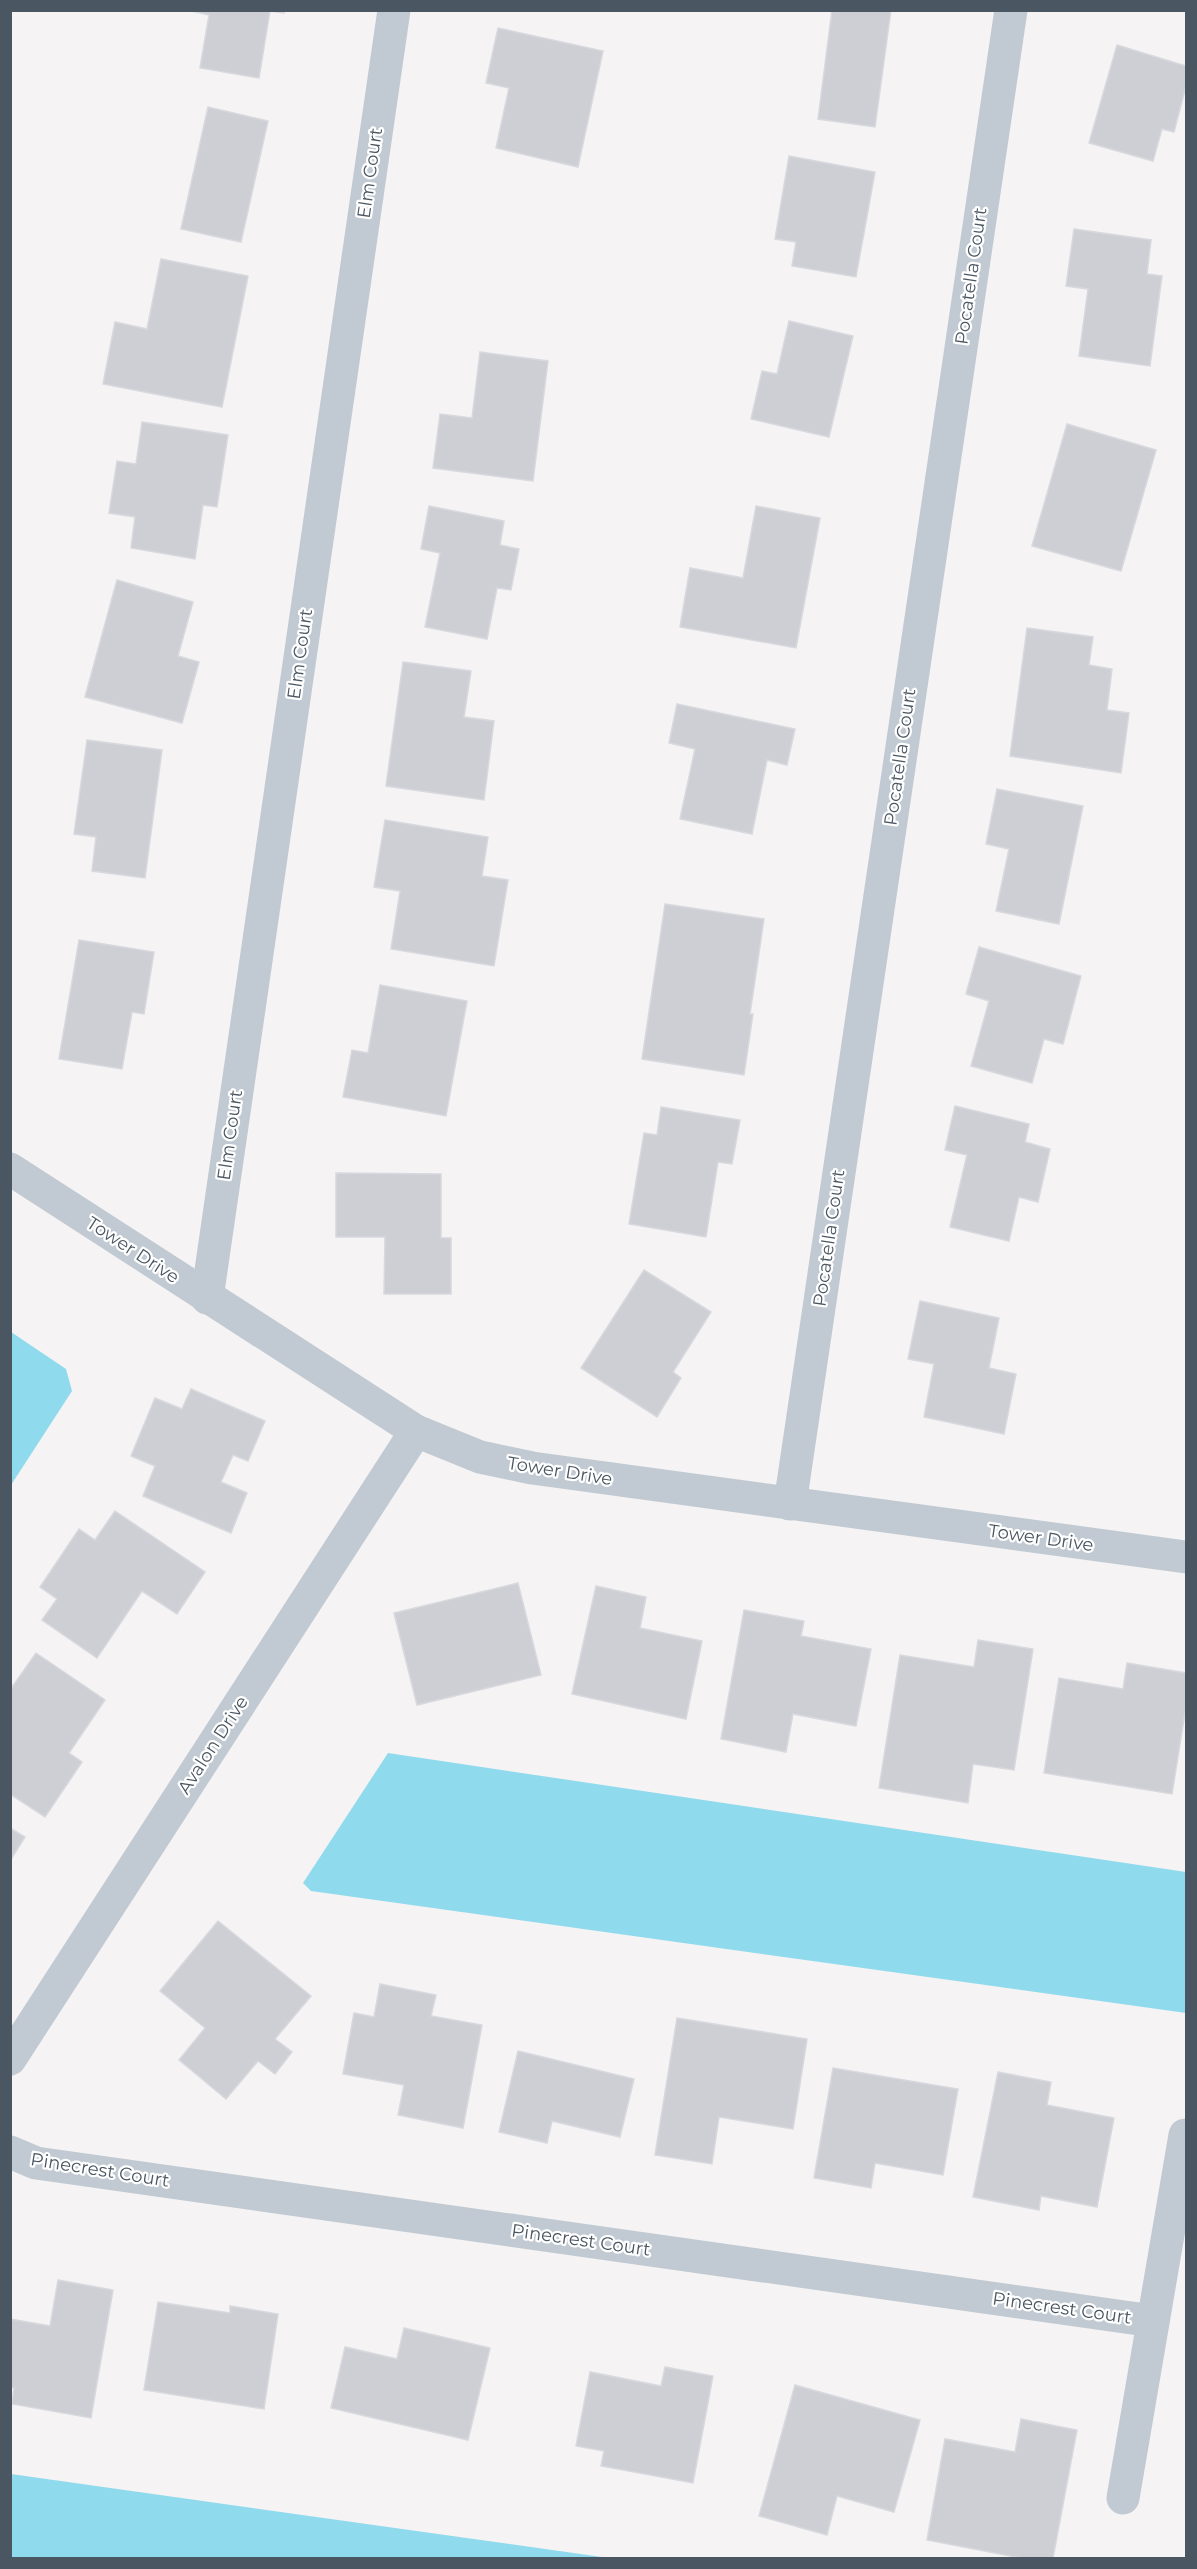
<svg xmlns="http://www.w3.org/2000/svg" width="1197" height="2569" viewBox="0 0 1197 2569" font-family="Montserrat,sans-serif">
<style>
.water{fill:#90daee}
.building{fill:#cdcfd5;stroke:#d7d9de;stroke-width:1.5}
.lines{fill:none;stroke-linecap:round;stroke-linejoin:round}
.street{stroke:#c1cad2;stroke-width:33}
.labels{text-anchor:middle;stroke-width:4.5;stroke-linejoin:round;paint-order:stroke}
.street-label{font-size:18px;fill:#4a5661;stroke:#fff}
</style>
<rect width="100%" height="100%" fill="#f5f3f3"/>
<!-- water -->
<g class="water">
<path d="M11 1332 66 1369 72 1391 11 1485Z"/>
<path d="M388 1753 1186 1872V2013L311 1891 303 1883Z"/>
<path d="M10 2474H11L609 2558H11Z"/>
</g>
<!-- building -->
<g class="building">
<path d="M187 10H284V13L270 11 259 78 200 68 209 15Z"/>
<path d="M832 10H891L875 127 818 119Z"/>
<path d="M498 28 603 51 578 167 496 148 509 88 486 83Z"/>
<path d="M1117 45 1186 66V86L1174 132 1162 129 1153 161 1089 143Z"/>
<path d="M208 107 268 121 241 242 181 229Z"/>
<path d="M789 156 875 172 856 277 792 266 796 242 775 239Z"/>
<path d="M1074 229 1151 240 1147 274 1162 276 1150 366 1079 356 1088 289 1066 286Z"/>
<path d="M161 259 248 276 222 407 103 384 115 322 147 329Z"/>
<path d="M789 321 853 336 829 437 751 419 762 371 777 374Z"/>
<path d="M480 352 548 361 533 481 433 468 440 414 472 418Z"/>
<path d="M142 422 228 435 217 507 203 505 195 559 131 548 135 517 109 513 117 461 136 464Z"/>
<path d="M1067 424 1156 450 1121 571 1032 546Z"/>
<path d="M429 506 504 521 500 545 519 549 511 590 497 588 487 639 425 627 440 553 421 549Z"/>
<path d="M756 506 820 518 796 648 680 627 690 568 743 578Z"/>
<path d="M117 580 193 602 178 656 199 662 182 723 85 697Z"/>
<path d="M1027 628 1093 637 1089 665 1112 669 1107 710 1129 713 1121 773 1010 756Z"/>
<path d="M403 662 471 671 464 717 494 721 484 800 386 786Z"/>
<path d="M677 704 795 729 787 765 767 760 752 834 680 819 695 749 669 743Z"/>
<path d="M87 740 162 750 145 878 92 871 96 837 74 834Z"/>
<path d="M997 789 1083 806 1059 924 996 911 1009 849 986 844Z"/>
<path d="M385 820 488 837 482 876 508 880 494 966 391 949 400 891 374 887Z"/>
<path d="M665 904 764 919 750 1014H753L744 1075 642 1059Z"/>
<path d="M79 940 154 952 144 1014 132 1012 122 1069 59 1059Z"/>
<path d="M979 947 1081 976 1063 1044 1044 1039 1032 1083 971 1066 989 1001 966 994Z"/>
<path d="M380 985 467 1001 446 1116 343 1097 352 1050 368 1053Z"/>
<path d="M955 1106 1029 1124 1025 1142 1050 1149 1038 1202 1019 1197 1009 1241 950 1227 967 1155 945 1150Z"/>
<path d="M661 1107 740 1120 732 1164 718 1162 706 1237 629 1224 644 1133 657 1135Z"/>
<path d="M336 1173 441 1174V1238H451V1294H384L385 1237H336Z"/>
<path d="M644 1270 711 1312 673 1372 681 1378 657 1417 581 1368Z"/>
<path d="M920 1301 999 1318 989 1368 1016 1374 1004 1434 924 1417 934 1364 908 1359Z"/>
<path d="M191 1389 265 1421 248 1461 233 1455 221 1482 247 1493 231 1533 143 1496 155 1466 131 1456 155 1398 182 1409Z"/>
<path d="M115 1511 205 1572 177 1614 142 1591 97 1658 42 1620 57 1599 40 1587 79 1529 95 1540Z"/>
<path d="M518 1583 541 1675 417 1705 394 1613Z"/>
<path d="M596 1586 646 1597 640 1628 702 1641 686 1719 572 1694Z"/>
<path d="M744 1610 804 1621 801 1636 871 1649 856 1726 793 1714 786 1752 721 1739Z"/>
<path d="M978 1640 1033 1649 1014 1770 973 1764 968 1803 879 1788 900 1655 974 1667Z"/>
<path d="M36 1653 105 1700 69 1753 82 1762 45 1817 10 1794V1690Z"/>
<path d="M1127 1663 1186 1673V1707L1172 1794 1044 1773 1059 1678 1123 1689Z"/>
<path d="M10 1828 25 1837 10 1861Z"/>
<path d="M218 1921 311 1996 275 2039 292 2052 275 2074 258 2061 226 2099 179 2060 205 2028 160 1991Z"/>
<path d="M380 1984 436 1995 431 2016 482 2025 463 2128 398 2115 404 2085 343 2074 354 2013 374 2017Z"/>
<path d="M677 2018 807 2039 793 2129 719 2117 712 2164 655 2155Z"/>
<path d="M518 2051 634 2079 620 2137 552 2121 547 2143 499 2132Z"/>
<path d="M833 2068 958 2089 943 2175 875 2163 871 2188 814 2178Z"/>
<path d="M998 2072 1051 2082 1047 2105 1114 2118 1097 2207 1041 2196 1039 2210 973 2197Z"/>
<path d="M58 2280 113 2290 91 2418 12 2404 14 2388 10 2387V2319L50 2326Z"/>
<path d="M158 2302 230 2313V2306L278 2314 264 2409 144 2390Z"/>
<path d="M404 2328 490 2348 468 2440 331 2408 345 2347 397 2359Z"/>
<path d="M665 2367 713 2376 693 2483 601 2466 604 2451 576 2446 590 2372 661 2386Z"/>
<path d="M795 2385 920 2420 894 2512 837 2496 827 2535 759 2516Z"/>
<path d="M1021 2419 1077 2430 1053 2558H1021L927 2540 945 2439 1015 2452Z"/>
</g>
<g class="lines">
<!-- street -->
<g class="street">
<path d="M10 1169 416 1431 480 1457 532 1468 1186 1557"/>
<path d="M207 1298 394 10"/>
<path d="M790 1504 1011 10"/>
<path d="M10 2059 416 1431"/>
<path d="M10 2152 36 2163 1153 2321"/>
<path d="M1123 2498 1185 2135"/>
</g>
</g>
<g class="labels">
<!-- street labels -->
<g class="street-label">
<text transform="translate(370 173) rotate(-82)" y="6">Elm Court</text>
<text transform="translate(971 276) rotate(-82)" y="6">Pocatella Court</text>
<text transform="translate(300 654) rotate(-82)" y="6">Elm Court</text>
<text transform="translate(900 757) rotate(-82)" y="6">Pocatella Court</text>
<text transform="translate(230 1135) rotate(-82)" y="6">Elm Court</text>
<text transform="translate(829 1238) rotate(-82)" y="6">Pocatella Court</text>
<text transform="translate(133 1250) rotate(33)" y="6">Tower Drive</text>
<text transform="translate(560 1471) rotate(9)" y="6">Tower Drive</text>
<text transform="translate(1041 1538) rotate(8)" y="6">Tower Drive</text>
<text transform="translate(213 1745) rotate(-57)" y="6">Avalon Drive</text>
<text transform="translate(100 2170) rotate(9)" y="6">Pinecrest Court</text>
<text transform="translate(581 2240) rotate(8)" y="6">Pinecrest Court</text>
<text transform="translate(1062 2308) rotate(8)" y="6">Pinecrest Court</text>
</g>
</g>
<!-- border -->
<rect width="1197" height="2569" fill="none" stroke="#4a5661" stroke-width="24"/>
</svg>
